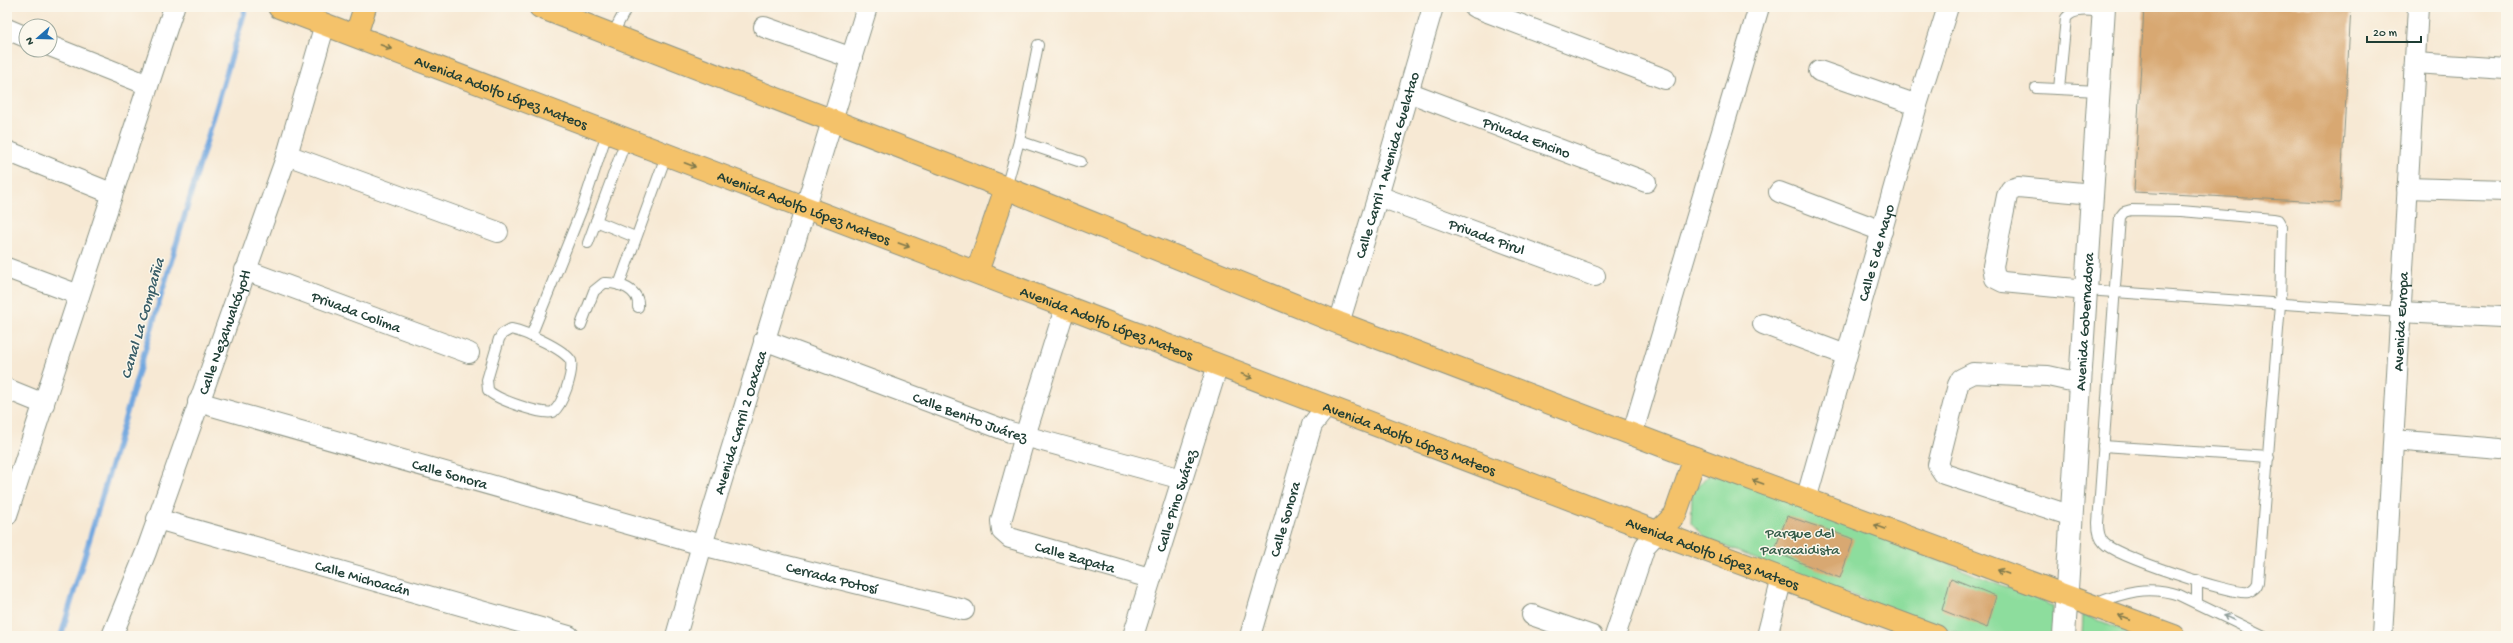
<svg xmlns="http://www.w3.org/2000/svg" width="2513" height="643" viewBox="0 0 2513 643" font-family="'Gochi Hand',sans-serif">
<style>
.green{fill:#8ddd9d;stroke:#568d68}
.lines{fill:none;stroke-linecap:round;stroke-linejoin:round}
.stream{stroke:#72a7df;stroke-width:5.5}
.building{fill:#d8a872}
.service-casing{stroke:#8b9384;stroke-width:12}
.minor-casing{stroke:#8b9384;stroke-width:22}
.tertiary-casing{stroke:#8b9384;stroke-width:24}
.primary-casing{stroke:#8b9384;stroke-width:24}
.service{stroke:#fff;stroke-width:10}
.minor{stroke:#fff;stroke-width:20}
.tertiary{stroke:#fff;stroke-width:22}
.primary{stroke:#f4c26a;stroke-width:22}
.oneway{stroke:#7f794c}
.oneway2{stroke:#8f9e9a}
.labels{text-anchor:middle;stroke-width:3;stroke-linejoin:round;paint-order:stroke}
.street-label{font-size:15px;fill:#1f3d34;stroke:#fbf7ec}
.park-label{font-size:15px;fill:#355d49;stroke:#fbf7ec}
.water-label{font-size:16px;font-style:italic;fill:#385d67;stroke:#fbf7ec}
</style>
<rect width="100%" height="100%" fill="#fbf7ec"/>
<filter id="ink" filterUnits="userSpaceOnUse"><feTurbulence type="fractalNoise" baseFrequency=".025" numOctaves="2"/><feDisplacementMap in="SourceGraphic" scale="8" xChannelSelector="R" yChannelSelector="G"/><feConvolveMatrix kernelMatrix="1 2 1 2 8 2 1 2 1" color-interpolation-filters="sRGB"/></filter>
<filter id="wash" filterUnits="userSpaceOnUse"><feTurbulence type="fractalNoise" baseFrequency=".012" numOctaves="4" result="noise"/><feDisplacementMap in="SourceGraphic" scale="16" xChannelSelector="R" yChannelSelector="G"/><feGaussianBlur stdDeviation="0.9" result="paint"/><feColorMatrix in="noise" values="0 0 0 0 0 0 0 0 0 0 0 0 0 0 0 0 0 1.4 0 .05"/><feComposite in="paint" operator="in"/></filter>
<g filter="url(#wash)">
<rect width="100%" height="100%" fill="#f7e9d4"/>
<!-- green -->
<g class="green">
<path d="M1708 475 1737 479 2053 606V636H1967L1789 573 1707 539 1691 523 1692 493Z"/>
<path d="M2083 615 2136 636H2082Z"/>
</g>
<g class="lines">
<!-- stream -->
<path class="stream" d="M61 636 246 7"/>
</g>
<g id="blocks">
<!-- building -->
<g class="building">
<path d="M2144 7H2351L2340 203 2134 192Z"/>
<path d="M1787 516 1854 539 1840 578 1774 552Z"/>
<path d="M1951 578 1996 596 1987 628 1942 610Z"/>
</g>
</g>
</g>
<g filter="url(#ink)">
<use href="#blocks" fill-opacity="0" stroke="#8b9384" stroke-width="1"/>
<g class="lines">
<defs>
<g id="service">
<path d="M612 35 627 7"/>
<path d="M2036 88 2099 91"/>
<path d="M2059 89 2066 18C2074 7 2092 11 2104 12"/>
<path d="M1019 141 1081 162"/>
<path d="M1006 188 1019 141 1038 45"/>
<path d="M2131 210 2181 211 2273 219 2278 220 2282 227 2280 304 2258 582C2257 587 2253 590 2248 592 2232 595 2115 556 2104 543 2099 538 2098 530 2098 523L2120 217 2124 212Z"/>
<path d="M596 221 635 237"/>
<path d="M588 243 626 140"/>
<path d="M619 285 666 156"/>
<path d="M2086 290 2400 312"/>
<path d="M581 325 594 291 604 283C619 282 640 290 638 307"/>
<path d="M511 329C526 332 564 349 571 361 573 374 563 404 553 412 541 415 495 399 488 390L487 380 499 339 502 334Z"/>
<path d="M531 336 583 206 607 133"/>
<path d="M2103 446 2269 457"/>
<path d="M2197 603V580"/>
<path d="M2095 604C2124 592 2148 585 2179 595L2264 636"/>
</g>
<g id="minor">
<path d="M1474 7 1665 79"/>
<path d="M764 27 852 58"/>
<path d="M7 29 26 37"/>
<path d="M50 46 148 85"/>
<path d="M2415 63 2506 69"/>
<path d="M1819 71 1917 105"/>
<path id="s1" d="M1408 92 1646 182"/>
<path d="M7 151 111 193"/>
<path d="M287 155 498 232"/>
<path d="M2407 188 2506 191"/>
<path d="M1779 192 1882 231"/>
<path id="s2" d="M1378 196 1595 276"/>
<path d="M7 268 79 295"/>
<path id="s3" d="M245 270 469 353"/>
<path d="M2086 290 2003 282 1995 278 1993 266 2007 196 2011 189 2018 187 2093 194"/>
<path id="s4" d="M1066 305 1025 436 1001 521 1002 531 1010 538 1150 578"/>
<path d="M2400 312 2501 317"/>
<path id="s5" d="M1339 323 1378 196 1433 7"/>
<path d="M1763 324 1846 355"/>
<path id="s6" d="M764 340 1010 432 1182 479"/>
<path d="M7 389 44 404"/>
<path id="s7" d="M198 402 702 545 964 610"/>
<path d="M1632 435 1759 7"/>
<path d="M2394 440 2500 449"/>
<path id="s8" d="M1806 500 1917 105 1948 7"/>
<path d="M7 515 174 7"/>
<path d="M2072 516 1944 474 1938 465 1958 385 1961 379 1973 373 2048 376 2080 383"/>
<path id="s9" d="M157 519 569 636"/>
<path d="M1532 615 1592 636"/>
<path id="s10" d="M112 636 146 552 287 155 325 24"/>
<path id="s11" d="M676 636 702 545 867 7"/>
<path id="s12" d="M1133 636 1218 365"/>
<path id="s13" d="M1250 636 1312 425 1327 406"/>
<path d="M1615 636 1645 546 1658 532"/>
<path d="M1767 636 1782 578"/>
<path id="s14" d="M2382 636 2418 7"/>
</g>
<g id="tertiary">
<path id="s15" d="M2064 636 2104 7"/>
</g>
<g id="primary">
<path id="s16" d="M279 7 1662 534 1936 636"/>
<path d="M540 7 1006 188 1339 323 1695 458 2174 636"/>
<path d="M356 35 365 7"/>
<path d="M977 272 1006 188"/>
<path d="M1658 532 1675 515 1695 458"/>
</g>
</defs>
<!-- service casing -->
<use href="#service" class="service-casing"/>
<!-- minor casing -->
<use href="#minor" class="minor-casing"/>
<!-- tertiary casing -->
<use href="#tertiary" class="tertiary-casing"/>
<!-- primary casing -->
<use href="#primary" class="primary-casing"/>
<!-- service -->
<use href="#service" class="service"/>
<!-- minor -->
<use href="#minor" class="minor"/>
<!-- tertiary -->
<use href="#tertiary" class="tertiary"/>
<!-- primary -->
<use href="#primary" class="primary"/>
</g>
<!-- one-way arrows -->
<defs><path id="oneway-shaft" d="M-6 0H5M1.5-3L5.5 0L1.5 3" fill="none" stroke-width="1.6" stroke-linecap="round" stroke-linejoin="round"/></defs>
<g class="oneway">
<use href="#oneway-shaft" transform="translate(386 47) rotate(21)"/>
<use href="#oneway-shaft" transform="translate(690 165) rotate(21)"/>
<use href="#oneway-shaft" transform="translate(904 245) rotate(20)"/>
<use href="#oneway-shaft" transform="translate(1247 376) rotate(21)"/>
<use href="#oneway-shaft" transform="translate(1758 482) rotate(-160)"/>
<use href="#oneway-shaft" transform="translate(1880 527) rotate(-160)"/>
<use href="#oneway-shaft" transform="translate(2003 572) rotate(-160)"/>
<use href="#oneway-shaft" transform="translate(2124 617) rotate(-159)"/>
</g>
<use class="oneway2" href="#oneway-shaft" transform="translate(2229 618) rotate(-155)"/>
</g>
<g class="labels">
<!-- street labels -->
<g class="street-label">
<text dy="5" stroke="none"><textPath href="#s16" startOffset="238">Avenida Adolfo López Mateos</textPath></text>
<text dy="5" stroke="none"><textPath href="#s1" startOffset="127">Privada Encino</textPath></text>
<text dy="5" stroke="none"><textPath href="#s5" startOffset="165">Calle Carril 1 Avenida Guelatao</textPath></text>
<text dy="5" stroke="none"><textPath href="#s16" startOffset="562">Avenida Adolfo López Mateos</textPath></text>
<text dy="5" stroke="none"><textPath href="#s2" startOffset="116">Privada Pirul</textPath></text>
<text dy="5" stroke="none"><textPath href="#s8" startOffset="257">Calle 5 de Mayo</textPath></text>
<text dy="5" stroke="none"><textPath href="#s3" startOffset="119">Privada Colima</textPath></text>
<text dy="5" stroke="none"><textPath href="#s16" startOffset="886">Avenida Adolfo López Mateos</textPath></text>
<text dy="5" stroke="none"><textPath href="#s15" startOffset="315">Avenida Gobernadora</textPath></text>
<text dy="5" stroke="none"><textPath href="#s14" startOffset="315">Avenida Europa</textPath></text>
<text dy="5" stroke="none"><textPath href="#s10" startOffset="324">Calle Nezahualcóyotl</textPath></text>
<text dy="5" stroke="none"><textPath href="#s6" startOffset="220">Calle Benito Juárez</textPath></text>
<text dy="5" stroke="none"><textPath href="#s11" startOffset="223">Avenida Carril 2 Oaxaca</textPath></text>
<text dy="5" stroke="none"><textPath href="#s16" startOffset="1210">Avenida Adolfo López Mateos</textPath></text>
<text dy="5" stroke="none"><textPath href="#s7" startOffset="262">Calle Sonora</textPath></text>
<text dy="5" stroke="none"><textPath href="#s12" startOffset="142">Calle Pino Suárez</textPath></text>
<text dy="5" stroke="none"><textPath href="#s13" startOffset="122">Calle Sonora</textPath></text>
<text dy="5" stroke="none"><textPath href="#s16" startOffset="1534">Avenida Adolfo López Mateos</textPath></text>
<text dy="5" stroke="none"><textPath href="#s4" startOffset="314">Calle Zapata</textPath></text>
<text dy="5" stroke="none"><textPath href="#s9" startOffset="214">Calle Michoacán</textPath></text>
<text dy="5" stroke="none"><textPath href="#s7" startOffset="658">Cerrada Potosí</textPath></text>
</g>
<!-- park labels -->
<g class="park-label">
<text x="1800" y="537">Parque del<tspan x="1800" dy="17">Paracaidista</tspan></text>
</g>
<!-- water labels -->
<g class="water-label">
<text transform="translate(141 318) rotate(-74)" y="6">Canal La Compañia</text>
</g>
</g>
<!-- margin -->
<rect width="2513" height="643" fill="none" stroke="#fbf7ec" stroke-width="24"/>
<!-- north arrow -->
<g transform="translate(38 38) rotate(250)"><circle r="19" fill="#fbf7ec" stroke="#a3ada2"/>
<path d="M0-3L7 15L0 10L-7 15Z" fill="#1f6fb2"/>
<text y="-6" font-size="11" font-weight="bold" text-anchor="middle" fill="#1f3d34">N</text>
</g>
<!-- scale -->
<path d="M2367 36v6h54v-6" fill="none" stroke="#1f3d34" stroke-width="2"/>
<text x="2373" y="36" font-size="12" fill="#1f3d34" stroke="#fbf7ec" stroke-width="3" paint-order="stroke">20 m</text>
</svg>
